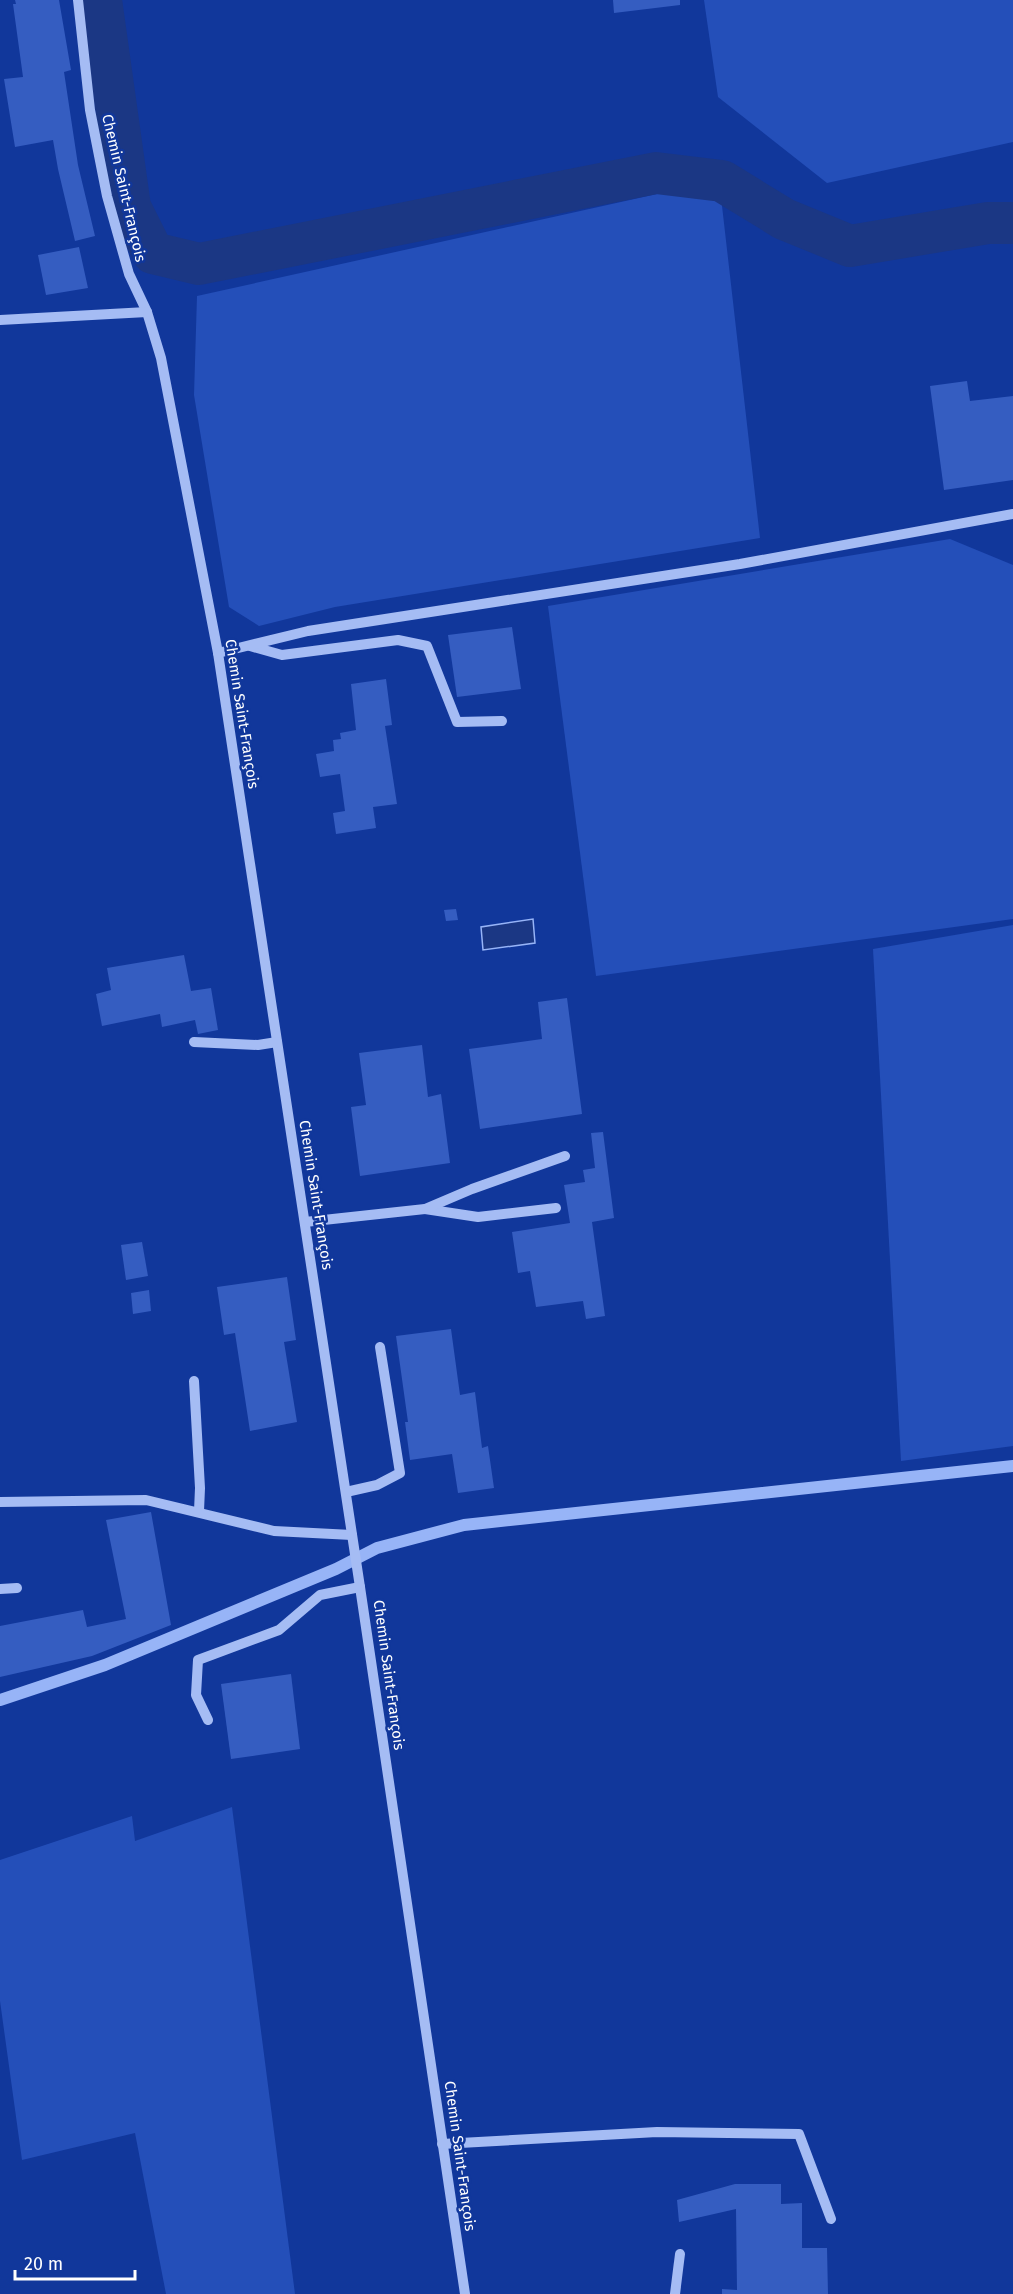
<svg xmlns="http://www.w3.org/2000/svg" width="1013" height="2294" viewBox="0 0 1013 2294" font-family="'Fira Sans',sans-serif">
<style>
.green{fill:#244fb9}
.water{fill:#1b3784;stroke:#97b4f7;stroke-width:1.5}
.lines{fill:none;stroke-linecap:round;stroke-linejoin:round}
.stream{stroke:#97b4f7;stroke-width:12}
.canal{stroke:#1b3784;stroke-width:42}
.building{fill:#355dc1}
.minor{stroke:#a5bcf4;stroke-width:10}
.labels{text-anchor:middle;stroke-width:5;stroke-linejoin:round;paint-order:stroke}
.street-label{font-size:15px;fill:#fff;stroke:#11379b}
</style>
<rect width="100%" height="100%" fill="#11379b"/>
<!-- green -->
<g class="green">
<path d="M704 0H1013V142L827 183 718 97Z"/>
<path d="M666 192 721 197 760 538 335 607 259 626 229 607 194 395 197 296Z"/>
<path d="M950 539 1013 565V919L596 976 548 606Z"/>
<path d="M1013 925V1446L901 1461 873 949Z"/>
<path d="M232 1807 295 2294H166L135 2133 22 2160 0 2001V1860L132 1816 135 1841Z"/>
</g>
<!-- water -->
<path class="water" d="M533 919 535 943 483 950 481 927Z"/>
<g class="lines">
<!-- stream -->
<path class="stream" d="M0 1700 105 1665 336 1569 377 1548 464 1525 1013 1466"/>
<!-- canal -->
<path class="canal" d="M101 0 130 207 153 253 199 264 656 173 722 181 784 219 850 246 988 223H1013"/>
</g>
<!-- building -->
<g class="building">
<path d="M15 0H59L71 70 64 72 78 165 95 236 75 241 58 169 53 140 15 147 4 79 23 77 13 4H16Z"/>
<path d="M613 0H680V5L614 13Z"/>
<path d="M79 247 88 288 46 295 38 255Z"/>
<path d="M967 381 970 401 1013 396V480L944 490 930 386Z"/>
<path d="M512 627 521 689 457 697 448 635Z"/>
<path d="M386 679 392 725 385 726 397 804 373 807 376 828 336 834 333 813 345 811 340 774 320 777 316 754 334 751 333 740 341 739 340 733 356 730 351 684Z"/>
<path d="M456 909 458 920 446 921 444 910Z"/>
<path d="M184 955 191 991 211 988 218 1030 198 1034 195 1020 162 1027 160 1014 102 1026 96 994 111 990 107 968Z"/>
<path d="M567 998 582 1114 480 1129 469 1049 542 1039 538 1002Z"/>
<path d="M422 1045 428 1097 441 1094 450 1163 360 1176 351 1107 366 1105 359 1053Z"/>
<path d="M603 1132 614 1218 592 1222 605 1316 586 1319 583 1301 536 1307 530 1271 518 1273 512 1232 570 1223 564 1185 585 1182 583 1170 595 1168 591 1133Z"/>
<path d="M142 1242 148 1276 126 1280 121 1245Z"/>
<path d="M287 1277 296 1340 284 1342 297 1422 250 1431 235 1333 224 1335 217 1287Z"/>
<path d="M149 1290 151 1311 133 1314 131 1293Z"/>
<path d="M451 1329 460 1395 475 1392 482 1448 488 1446 494 1488 458 1493 452 1454 410 1460 405 1422H408L396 1336Z"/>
<path d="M151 1512 171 1625 92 1656 0 1677V1626L83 1610 87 1627 126 1619 106 1520Z"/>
<path d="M291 1674 300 1749 231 1759 221 1684Z"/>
<path d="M735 2184H781V2204L802 2203V2248H827L828 2294H722V2289L737 2290 736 2209 679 2222 677 2200Z"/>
</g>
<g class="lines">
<!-- minor -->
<g class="minor">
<path d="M78 0 90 110 107 196 129 274 147 312 161 358 218 653 360 1587 465 2294"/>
<path d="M0 320 147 312"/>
<path d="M250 646 282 655 398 640 427 646 457 722 502 721"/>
<path d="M218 653 308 631 740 564 1013 514"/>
<path d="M194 1042 258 1045 277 1042"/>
<path d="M425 1209 478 1217 556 1208"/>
<path d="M305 1222 425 1209 472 1189 565 1156"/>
<path d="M194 1381 200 1488 199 1511"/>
<path d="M346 1492 377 1485 400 1473 380 1347"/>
<path d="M0 1502 146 1500 274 1531 352 1535"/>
<path d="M0 1589 17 1588"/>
<path d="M208 1720 196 1695 198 1660 279 1630 320 1595 360 1587"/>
<path d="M442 2144 657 2132 799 2134 831 2219"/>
<path d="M675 2294 680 2254"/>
</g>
</g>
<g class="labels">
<!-- street labels -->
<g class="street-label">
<text transform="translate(124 188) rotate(77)" y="5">Chemin Saint-François</text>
<text transform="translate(242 714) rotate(81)" y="5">Chemin Saint-François</text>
<text transform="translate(316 1195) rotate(81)" y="5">Chemin Saint-François</text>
<text transform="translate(389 1675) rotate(82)" y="5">Chemin Saint-François</text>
<text transform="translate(460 2156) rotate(82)" y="5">Chemin Saint-François</text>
</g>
</g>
<!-- scale -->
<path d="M15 2270v9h120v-9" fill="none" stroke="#ffffff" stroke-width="3"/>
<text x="24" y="2270" font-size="18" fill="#ffffff" stroke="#11379b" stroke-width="4.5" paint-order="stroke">20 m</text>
</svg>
